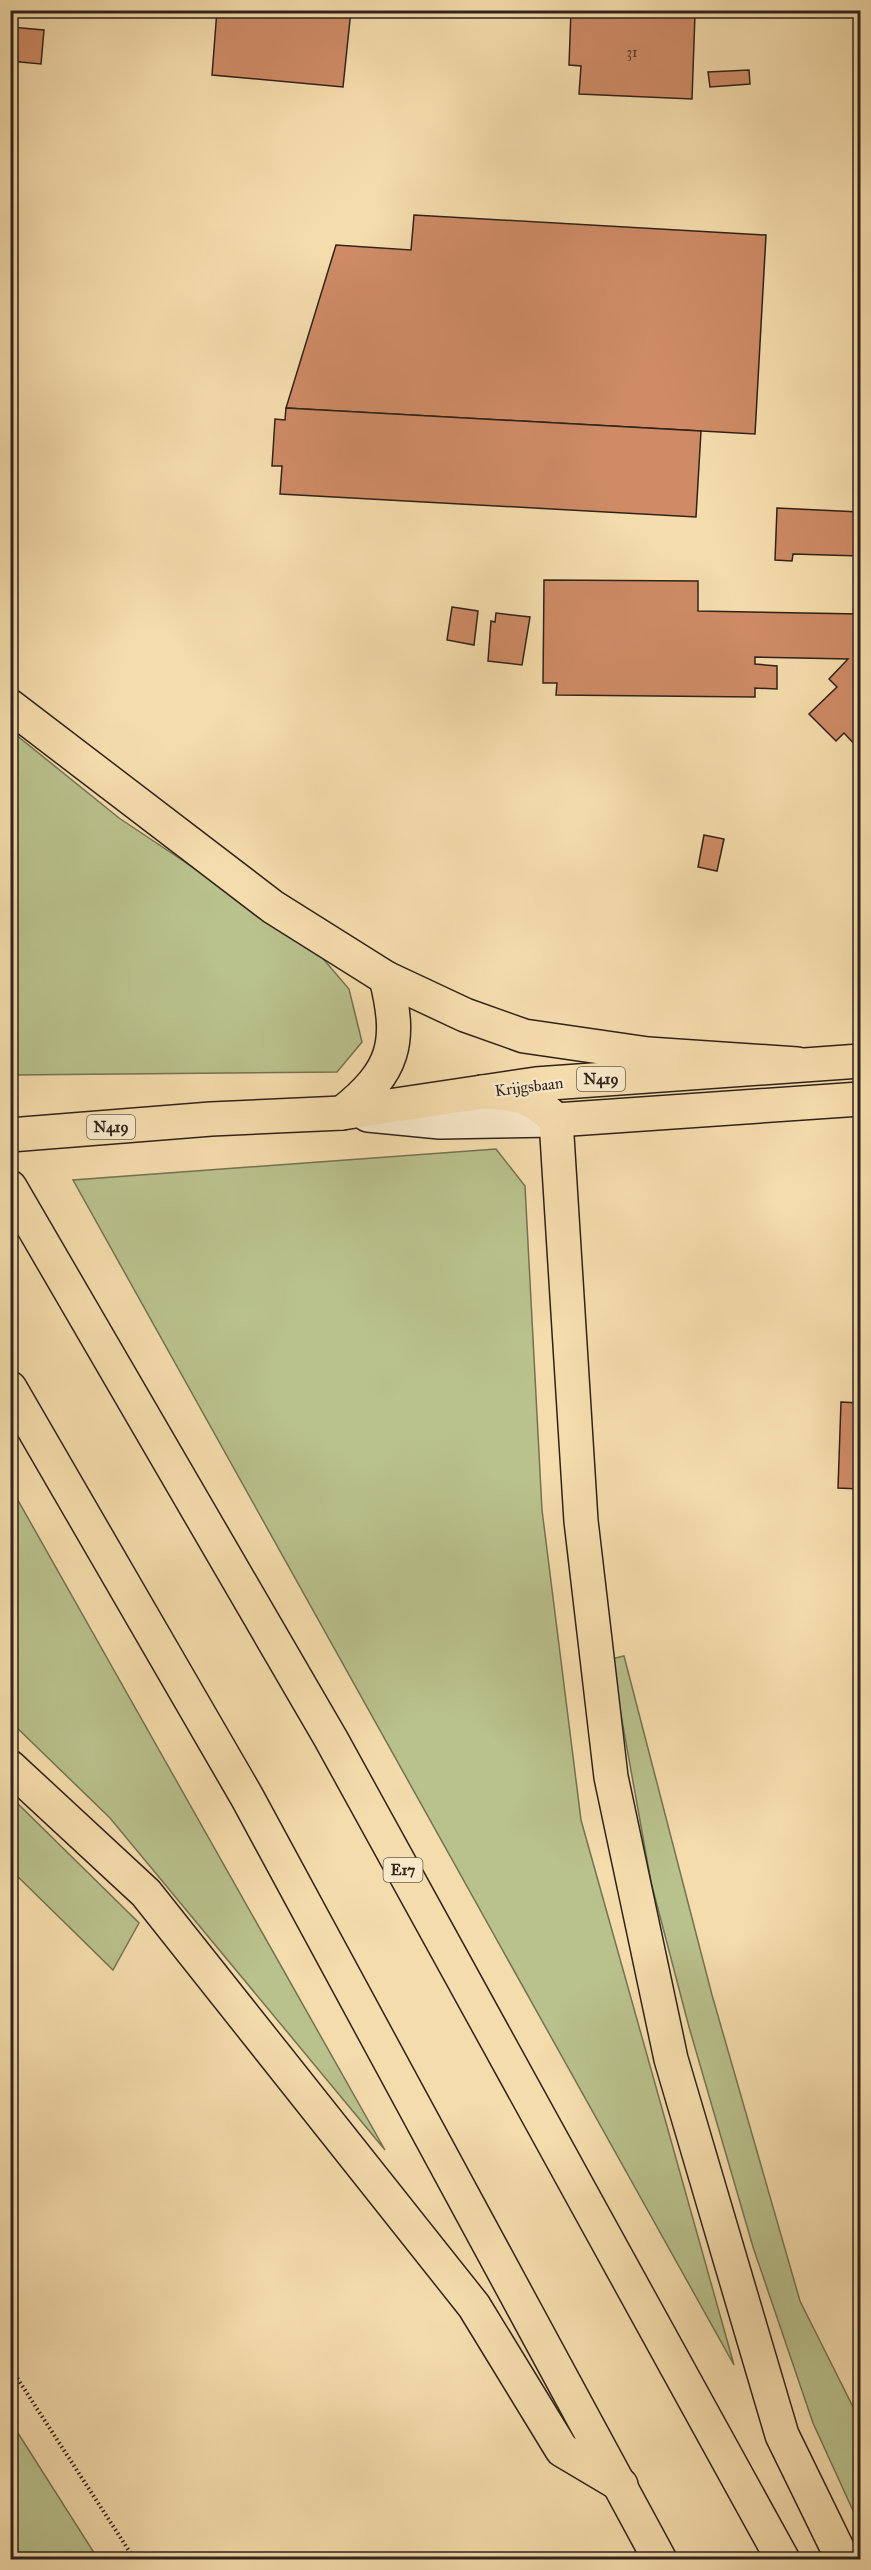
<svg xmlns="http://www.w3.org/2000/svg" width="871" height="2570" viewBox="0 0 871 2570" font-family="'IM FELL Great Primer',serif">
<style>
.green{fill:#b9c18c;stroke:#747254;stroke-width:1.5}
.building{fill:#ce8b66;stroke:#2f231b;stroke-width:1.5}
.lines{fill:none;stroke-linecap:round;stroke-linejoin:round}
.secondary-casing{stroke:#2f231b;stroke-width:36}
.primary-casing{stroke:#2f231b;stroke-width:36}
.highway-casing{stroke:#2f231b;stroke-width:36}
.path{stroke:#2f231b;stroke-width:4;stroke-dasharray:1.5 3;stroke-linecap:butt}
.secondary{stroke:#f8e8c9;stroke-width:33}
.primary{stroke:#f5dcac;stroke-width:33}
.highway{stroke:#f5dcac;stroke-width:33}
.labels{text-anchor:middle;stroke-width:4.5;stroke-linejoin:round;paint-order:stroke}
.number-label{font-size:14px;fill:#573d2e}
.shield{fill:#f8e8c9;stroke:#6b5e4f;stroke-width:1.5}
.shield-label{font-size:15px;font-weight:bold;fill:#2f231b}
.street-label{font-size:16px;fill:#2f231b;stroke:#f8e8c9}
</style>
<rect width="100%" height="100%" fill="#f5dcac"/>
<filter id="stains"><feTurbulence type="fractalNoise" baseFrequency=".00333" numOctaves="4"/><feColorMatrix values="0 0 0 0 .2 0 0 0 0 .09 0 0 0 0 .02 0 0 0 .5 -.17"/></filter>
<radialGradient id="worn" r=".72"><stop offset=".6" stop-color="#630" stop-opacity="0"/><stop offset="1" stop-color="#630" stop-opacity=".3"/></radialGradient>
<!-- green -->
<g class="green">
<path d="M10 730 119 818 314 948 349 989 362 1042 337 1072 11 1075Z"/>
<path d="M496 1149 525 1186 542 1510 581 1820 734 2365 73 1180Z"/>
<path d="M11 1488 385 2150 110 1818 11 1722Z"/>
<path d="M624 1656 712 1995 800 2301 860 2421V2526L813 2423 753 2247 689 2027 651 1882 611 1659Z"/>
<path d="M10 1796 139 1923 113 1970 11 1870Z"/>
<path d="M10 2422H11L98 2559H11Z"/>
</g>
<!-- building -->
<g class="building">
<path d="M217 10H351L343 87 212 75Z"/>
<path d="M571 10 695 14 692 99 579 94 581 66 569 65Z"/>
<path d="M10 27 44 30 41 64 10 61Z"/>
<path d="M749 70 750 84 710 87 708 72Z"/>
<path d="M414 215 766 235 755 434 286 408 336 245 411 250Z"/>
<path d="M286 408 701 431 696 517 280 494 282 466H272L275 419 285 420Z"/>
<path d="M777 508 860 512V556L793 554 792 561 775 560Z"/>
<path d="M544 580 698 581V611L860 614V750L844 733 836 741 809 714 837 687 829 679 848 659 755 657V664L777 666V689L755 688V697L556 695 557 683H543Z"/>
<path d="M452 607 478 611 474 645 447 640Z"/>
<path d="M496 613 530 617 522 665 488 661 491 621 495 622Z"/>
<path d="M704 835 724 839 717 871 698 867Z"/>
<path d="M841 1402 860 1403V1489L838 1488Z"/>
</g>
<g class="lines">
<defs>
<path id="secondary" d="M368 1115 440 1122 556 1120"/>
<g id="primary">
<path d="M556 1120 860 1099"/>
<path d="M10 1135 211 1119 342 1113 536 1084 860 1061"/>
</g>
<g id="highway">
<path d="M10 706 273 907 386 978 465 1015 524 1036 648 1054 797 1064"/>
<path d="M482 1092C518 1094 529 1094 556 1120L581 1521 611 1777 671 2059 782 2435 843 2560"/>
<path d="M342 1113C395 1071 402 1043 386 978"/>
<path d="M10 1187 331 1739 783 2560"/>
<path d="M10 1388 247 1797 660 2560"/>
<path d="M10 1767 146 1893 474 2306 562 2450 621 2485"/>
</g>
</defs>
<!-- secondary casing -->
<use href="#secondary" class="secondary-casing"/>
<!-- primary casing -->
<use href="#primary" class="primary-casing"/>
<!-- highway casing -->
<use href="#highway" class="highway-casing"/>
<!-- path -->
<path class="path" d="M10 2367 135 2560"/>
<!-- secondary -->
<use href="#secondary" class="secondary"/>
<!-- primary -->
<use href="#primary" class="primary"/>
<!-- highway -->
<use href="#highway" class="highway"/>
</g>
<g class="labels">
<!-- number labels -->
<g class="number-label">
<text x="632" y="57">31</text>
</g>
<!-- shield labels -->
<g class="shield">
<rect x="577" y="1067" width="48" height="24" rx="4.5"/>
<rect x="87" y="1115" width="48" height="24" rx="4.5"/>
<rect x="383.5" y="1858" width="39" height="24" rx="4.5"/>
</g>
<g class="shield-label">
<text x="601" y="1084">N419</text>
<text x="111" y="1132">N419</text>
<text x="403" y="1875">E17</text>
</g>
<!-- street labels -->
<g class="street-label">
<text transform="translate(529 1086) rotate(-7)" y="6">Krijgsbaan</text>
</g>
</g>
<!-- margin -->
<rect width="871" height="2570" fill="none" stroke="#f5dcac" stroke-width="36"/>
<rect x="12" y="12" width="847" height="2546" fill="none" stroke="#2f231b" stroke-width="3"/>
<rect x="18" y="18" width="835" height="2534" fill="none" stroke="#2f231b" stroke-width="1.5"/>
<rect width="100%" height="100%" filter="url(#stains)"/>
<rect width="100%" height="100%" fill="url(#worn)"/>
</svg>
